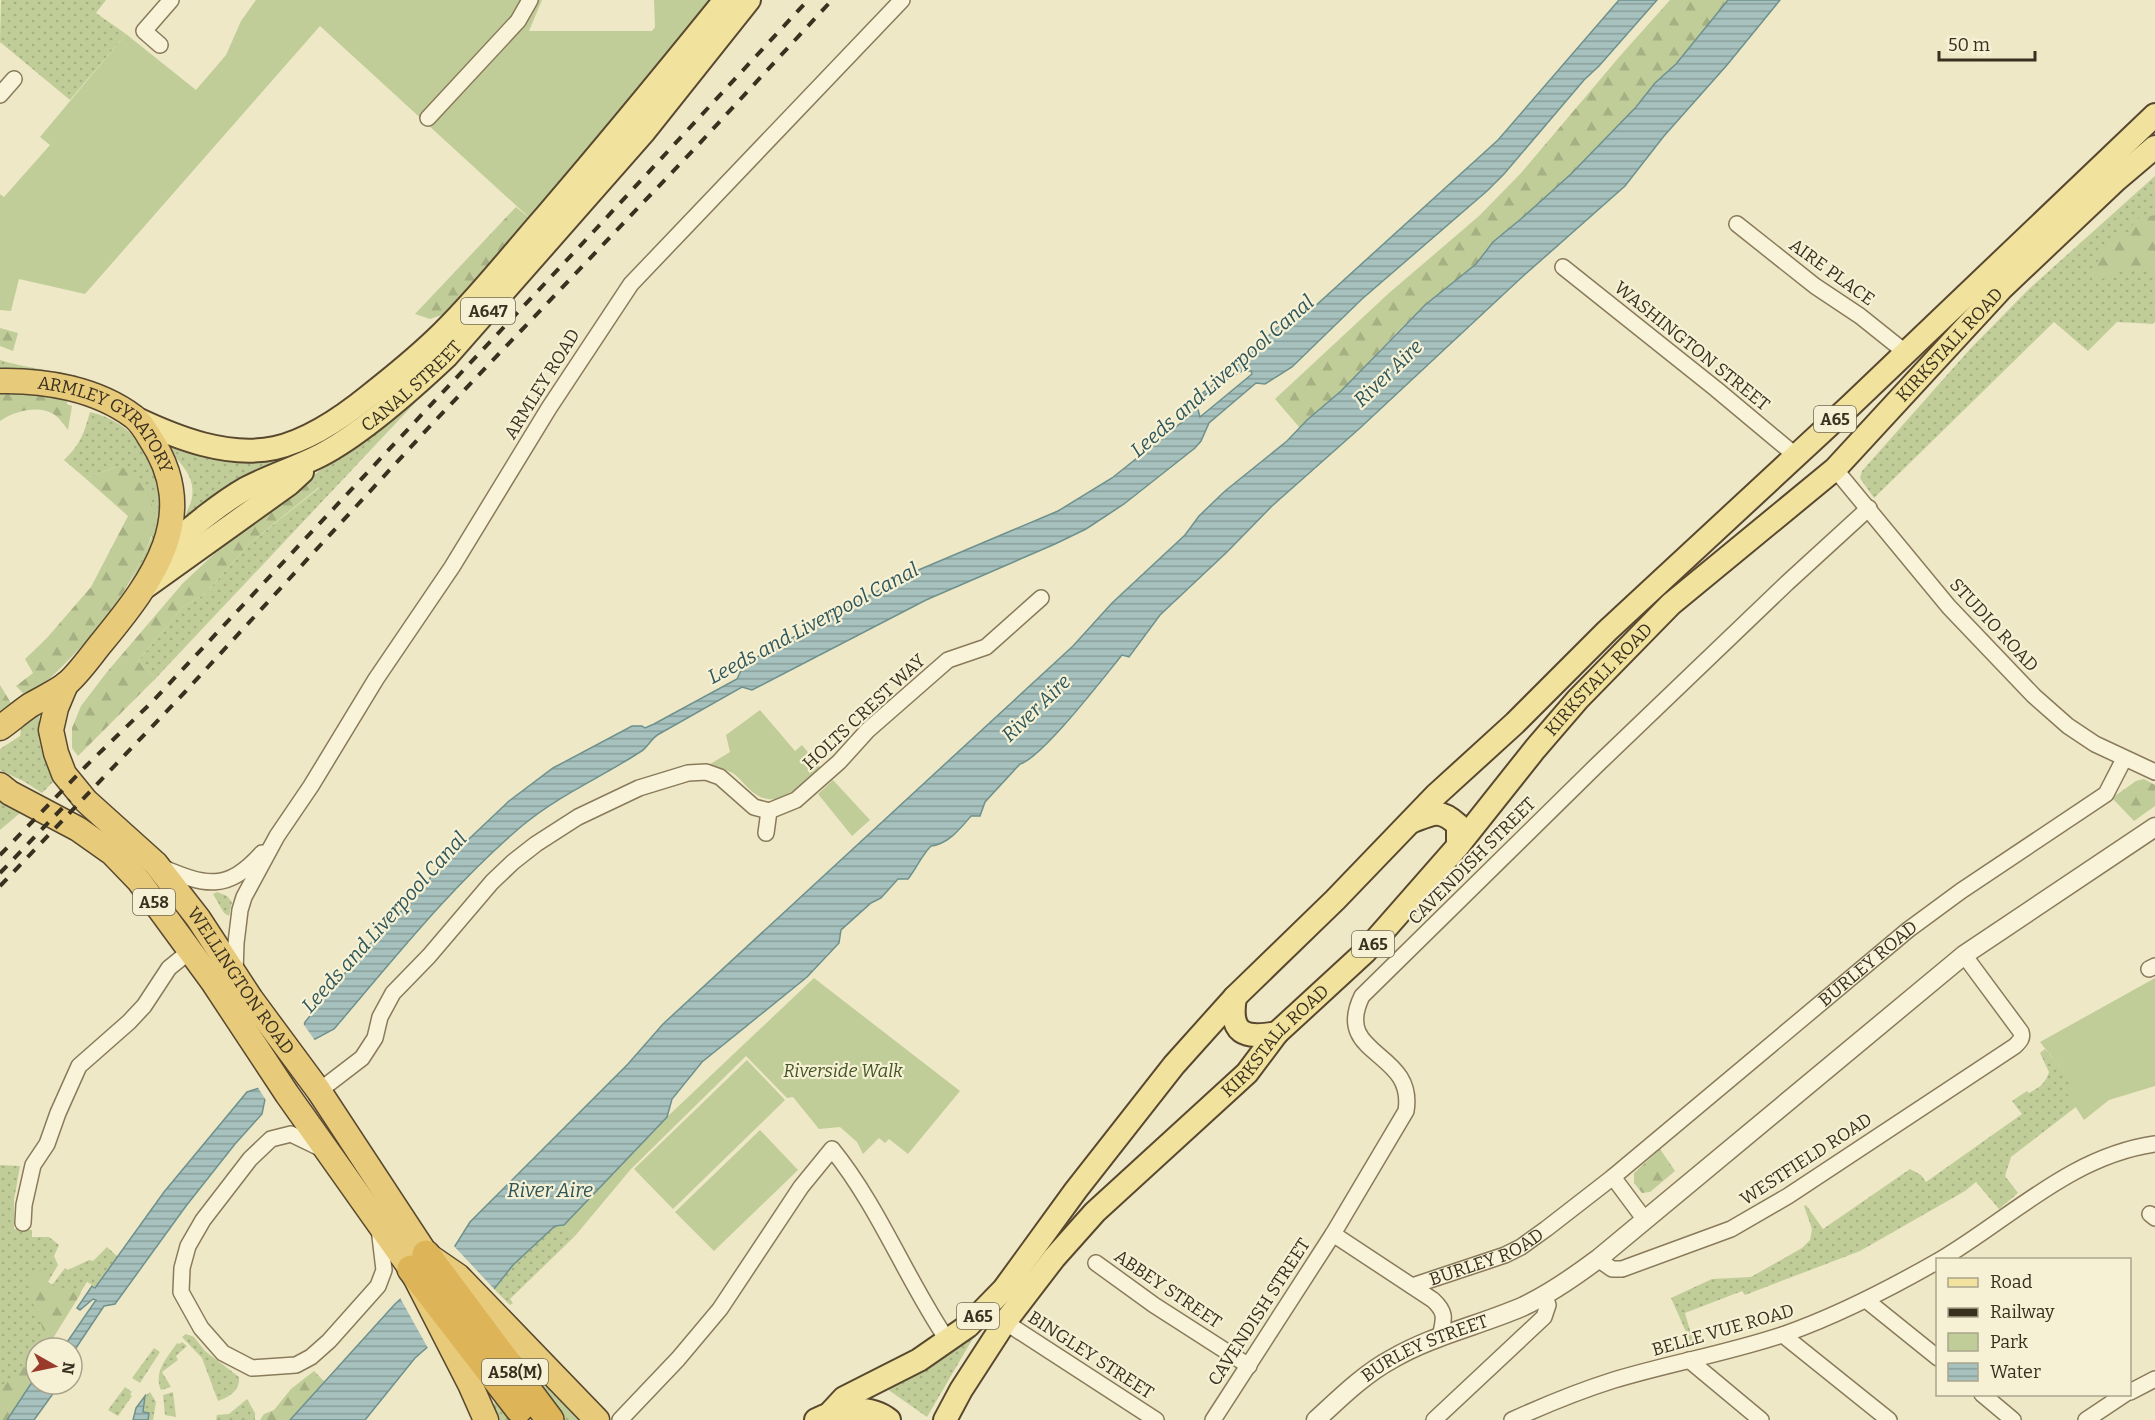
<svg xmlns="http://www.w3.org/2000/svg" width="2155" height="1420" viewBox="0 0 2155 1420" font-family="Bitter,serif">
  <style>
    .grass { fill: url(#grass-dots) }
    .forest { fill: url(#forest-firs) }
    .park { fill: #c0cd99 }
    .water { fill: url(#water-rules); stroke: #6e918d; stroke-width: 1.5; fill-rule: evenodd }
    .pier { fill: #eee8c6 }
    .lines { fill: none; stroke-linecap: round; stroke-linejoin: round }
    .minor-casing { stroke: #8a7a5b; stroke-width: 18 }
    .tertiary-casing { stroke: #8a7a5b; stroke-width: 21 }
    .primary-casing { stroke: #58482f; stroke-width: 26 }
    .trunk-casing { stroke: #58482f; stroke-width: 27 }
    .motorway-casing { stroke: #58482f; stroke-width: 30 }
    .minor { stroke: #f9f4d9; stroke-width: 15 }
    .tertiary { stroke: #f9f4d9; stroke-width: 18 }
    .primary { stroke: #f1e29e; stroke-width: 22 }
    .trunk { stroke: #e7cb7a; stroke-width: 24 }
    .motorway { stroke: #ddb457; stroke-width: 27 }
    .rail { stroke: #3a301f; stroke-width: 4; stroke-dasharray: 10 10; stroke-linecap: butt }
    .labels { text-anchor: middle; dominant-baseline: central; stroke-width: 4.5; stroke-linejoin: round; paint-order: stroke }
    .shield { fill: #f6f1d5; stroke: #726a56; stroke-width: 1.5 }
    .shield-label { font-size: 16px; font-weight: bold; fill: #3a301f }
    .street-label { font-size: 18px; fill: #3a301f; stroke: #f6f1d5 }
    .park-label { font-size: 18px; font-style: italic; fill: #435626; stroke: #f6f1d5 }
    .water-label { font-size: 20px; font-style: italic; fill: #2f565a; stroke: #f6f1d5 }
  </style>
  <defs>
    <pattern id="grass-dots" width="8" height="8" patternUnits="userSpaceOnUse" patternTransform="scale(1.5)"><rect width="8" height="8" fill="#c0cd99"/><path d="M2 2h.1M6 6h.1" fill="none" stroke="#a6b083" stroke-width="1.8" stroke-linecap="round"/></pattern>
    <pattern id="forest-firs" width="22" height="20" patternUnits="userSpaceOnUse" patternTransform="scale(1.5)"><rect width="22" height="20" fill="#c0cd99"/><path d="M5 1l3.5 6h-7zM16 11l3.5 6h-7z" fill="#a6b083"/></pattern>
    <pattern id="water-rules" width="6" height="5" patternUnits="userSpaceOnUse" patternTransform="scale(1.5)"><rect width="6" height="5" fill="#a7c2be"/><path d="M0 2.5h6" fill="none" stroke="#899e9a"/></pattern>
  </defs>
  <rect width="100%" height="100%" fill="#eee8c6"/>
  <path class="grass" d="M1 0H106L96 13 126 34 70 100 0 42Z
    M2155 176V322L2153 324 2117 322 2088 351 2054 322 1874 498 1860 478 1862 471 1971 348 2029 289Z
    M0 360C25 368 52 370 78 376L77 380 0 373Z
    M429 388 156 678 138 661 183 607 205 594 248 545 319 488 310 478Z
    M90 412C151 426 176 494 152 550 147 563 138 574 129 585L152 537 120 466 85 478 64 460C81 444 84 433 90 412Z
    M166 441 295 450 297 454 219 490 184 524C185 511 191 506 192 497 196 473 176 461 165 444Z
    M40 712C36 738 42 759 54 781L42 793 25 782 0 770V749L20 736 22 723Z
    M0 796 26 808 0 830Z
    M217 892 227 896 232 902 229 916 224 913 213 894Z
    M2045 1049 2064 1072 2093 1075 2067 1091 2076 1107 2011 1157 2005 1176 2018 1193 1999 1209 1976 1182 1965 1191 1860 1251 1745 1295 1742 1291 1685 1313 1693 1341H1690L1671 1298 1712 1279 1751 1277 1802 1248 1810 1240 1812 1229 1804 1206 1806 1205 1823 1229 1910 1169 1921 1175 1926 1182 2022 1114 2012 1101 2027 1091 2029 1093C2040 1087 2045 1084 2049 1072L2040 1053Z
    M0 1165 20 1166 14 1200V1229L32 1230V1237H49L59 1245 54 1256 58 1265 48 1282 52 1285 65 1268 68 1270 89 1260 93 1261 107 1247 118 1257 96 1287 87 1282 51 1339 52 1348H36V1376L0 1420Z
    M555 1225H564L575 1236 510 1299 513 1303 510 1305 494 1289 513 1265Z
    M993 1309 969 1345 927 1417 880 1384Z
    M494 1325 584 1420H561Z
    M186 1334 194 1337 205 1351 239 1377C240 1391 230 1396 218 1401L202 1358 182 1337Z
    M182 1342 187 1346 176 1356 178 1360 162 1372 171 1387 161 1390C153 1372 167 1358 177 1343L179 1344Z
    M154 1348 160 1352 140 1383 132 1378Z
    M125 1387 132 1392 130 1394 132 1396 118 1416 108 1410Z
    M150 1392 156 1402 153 1420H148L149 1413 143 1412 145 1396Z
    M173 1392 176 1417 165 1415 163 1395Z
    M498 1398 515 1420H496L491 1409Z
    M247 1399 255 1413V1420H216L217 1415 229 1414Z"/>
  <path class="forest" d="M1670 0H1728L1676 64 1655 83 1620 125 1571 174 1522 218 1493 242 1476 264 1425 305 1399 330 1341 391 1300 428 1275 399 1389 293 1479 216 1521 173 1620 56Z
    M516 207 533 221 448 313 430 319 415 314Z
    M2155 215V268L2126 270 2091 283C2097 262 2103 236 2129 233 2136 215 2138 219 2155 215Z
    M0 328 18 333 13 351 0 346Z
    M0 393 31 394 67 401V404L72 406 68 430C64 425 60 419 55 415 39 404 14 411 0 421Z
    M120 466C137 476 151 492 154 513 156 528 149 543 143 556 116 614 75 657 28 698L16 686 33 673 25 659 46 639 91 587 128 516 85 478Z
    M310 478 319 487 248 545 205 594 183 607 138 661 156 678 78 756 72 748V728L81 706 107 672 183 583 228 541Z
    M0 685 14 708 0 716Z
    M2144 779 2155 785V806L2134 821 2112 798 2136 781Z
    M1660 1149 1675 1171 1650 1192 1642 1193 1634 1183V1173Z
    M41 1270 47 1276 48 1282 64 1291 81 1293 47 1348H36L34 1377 10 1420H0V1390L30 1358 43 1331 37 1309 30 1300V1273Z
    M314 1371 325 1382 290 1420H260L264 1414 274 1410 291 1389Z"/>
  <path class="park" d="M256 0H542L529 31H652L655 27 654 0H711L533 221 320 26 85 294 19 279 11 311 0 310V194L4 197 50 145 40 137 126 34 196 90 226 55 241 21Z
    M760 710 795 751 802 745 820 767C801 784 779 812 754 793 746 787 741 779 734 774 727 769 715 768 707 766L730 752 726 735Z
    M833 780 870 820 852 836 818 794Z
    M814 978 960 1091 908 1154 889 1139 885 1143 879 1138 863 1154 857 1142 840 1127 819 1129 793 1097 787 1098 746 1056 631 1169 575 1236 564 1225 667 1117Z
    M2155 978V1086L2109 1100 2084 1120 2066 1092 2073 1084 2040 1042Z
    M747 1060 785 1100 673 1209 634 1169Z
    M760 1130 798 1170 714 1251 675 1212Z"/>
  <path class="water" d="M1619 0H1657L1599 66 1584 80 1504 174 1487 191 1362 299 1292 367 1265 384 1256 383 1209 423 1201 441 1195 448 1124 504 1086 529 1055 544 926 600 752 690 742 687 659 734C650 739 648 748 640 752 602 777 559 795 523 825 452 885 394 959 334 1029L315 1039 265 1099 262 1114 235 1144 186 1206 115 1304 104 1306 72 1354V1348H63L96 1300 93 1299 80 1310 77 1308 92 1286 95 1288 164 1192 247 1092 259 1088 302 1031 305 1022 359 956 429 881 431 875 509 801 553 768 632 726H642L645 728 654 724 737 679 744 664 909 574 1058 511 1112 478 1187 418 1190 405 1195 399 1245 359 1292 313 1313 308 1498 140ZM1242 371H1251L1252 374 1200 417 1197 406C1206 390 1226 379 1242 371Z
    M1728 0H1780L1727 65 1664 136 1625 186 1521 278 1360 428 1272 506 1227 552 1160 615 1129 657 1122 655C1104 677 1042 758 1020 764L985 802 980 816H971C960 829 948 844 931 846 921 856 917 868 908 879H898L881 898 871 903 841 930 839 943 807 977 702 1062 672 1099 667 1117 564 1225 555 1226 513 1265 494 1289 415 1358 365 1420H290L395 1304 450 1254 470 1222 628 1064 663 1024 1073 646 1112 603 1185 535 1199 516 1225 491 1287 441 1307 420 1341 391 1425 305 1476 264 1493 242 1522 218 1571 174 1636 107 1655 83 1676 64Z
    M36 1376V1384H60L34 1420H7Z
    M145 1396 143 1412 149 1413 148 1420H133L136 1408Z"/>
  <path class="pier" d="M302 1022 316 1042 267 1102 257 1086 299 1030Z
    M453 1245 496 1291 429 1350 399 1296 448 1252Z"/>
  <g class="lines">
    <defs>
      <g id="minor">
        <path d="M160 45 144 31 171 0"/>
        <path d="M0 95 14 79"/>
        <path d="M428 118 518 21 530 0"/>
        <path d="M1737 224 1815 286 1860 316 1905 352"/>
        <path d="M1563 267 1716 389 1795 455"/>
        <path d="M1835 469 1949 607 2034 696 2068 726 2095 744 2155 772"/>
        <path d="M766 833 769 811"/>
        <path d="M161 867C206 886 227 892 262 853"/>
        <path d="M2149 969 2155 966"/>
        <path d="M235 972 236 943 240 910 244 897 277 836 311 786 376 679 452 567 549 408 631 284 902 0"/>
        <path d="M319 1091 362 1058 375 1038 380 1017 393 993 429 956 492 882 513 862 536 844 578 817 639 788 688 773 706 772 720 777 754 807 769 811 796 800 839 762 868 730 948 660 986 647 1041 598"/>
        <path d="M322 1149 291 1134 271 1139 250 1159 203 1220 188 1246 182 1268 181 1292 201 1328 223 1353 252 1368 296 1365 311 1357 329 1341 378 1286 384 1270 379 1228"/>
        <path d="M1613 1177 1645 1220"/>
        <path d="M2150 1214 2155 1218"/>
        <path d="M23 1223 24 1205 33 1165 47 1144 58 1113 79 1066 129 1022 144 1006 169 968 190 951"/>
        <path d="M1333 1234 1433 1300C1447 1313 1444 1319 1440 1337"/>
        <path d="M1598 1259 1612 1269H1622L1731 1229 1788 1196 2015 1046C2020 1041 2023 1038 2021 1032L1964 955"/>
        <path d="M1940 1260C2011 1218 2071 1156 2155 1144"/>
        <path d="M1096 1263 1154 1305 1249 1366"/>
        <path id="s1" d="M1412 1286 1505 1255 1521 1247 1546 1229 1613 1177 1908 930 1961 891 2106 794 2124 759"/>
        <path d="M1866 1300 1938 1358"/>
        <path d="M1005 1322 1156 1420"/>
        <path d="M1783 1335 1889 1420"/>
        <path d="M1689 1360 1761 1420"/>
        <path d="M2130 1392 2155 1379"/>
        <path d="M1982 1394 2013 1420"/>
        <path d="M620 1420 678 1359 720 1309 801 1187 832 1149C879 1207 906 1279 948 1341"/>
        <path d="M1213 1420 1333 1234 1406 1111C1416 1050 1332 1057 1362 996L1597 765 1787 583 1869 508"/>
        <path d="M1434 1420 1544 1317 1548 1305 1545 1296"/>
        <path d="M1512 1420C1545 1405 1579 1391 1614 1380 1670 1363 1729 1353 1785 1334 1839 1315 1889 1289 1938 1261"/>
        <path d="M2086 1420 2125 1394"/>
      </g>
      <g id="tertiary">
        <path id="s2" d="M1316 1420C1339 1399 1364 1374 1392 1359 1433 1335 1481 1325 1524 1306 1551 1293 1574 1277 1598 1259L1964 955 2155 827"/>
      </g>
      <g id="primary">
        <path d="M135 418C177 438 228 458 275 448 310 440 343 417 370 395 393 377 415 359 436 339 475 302 509 258 545 217 606 146 666 73 725 0"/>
        <path id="s3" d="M165 550C191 528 216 506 245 489 269 476 296 468 321 455 363 433 412 389 447 356L644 132 749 0"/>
        <path d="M144 588 289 484 302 472"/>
        <path d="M1413 821C1433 813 1440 808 1458 825V846"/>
        <path d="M1235 997C1229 1034 1244 1039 1277 1033"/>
        <path d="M831 1412 844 1398 919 1360 968 1326 1004 1289 1076 1190 1174 1065 1235 997 1335 900 1436 795 1515 723 1607 631 1851 405 2155 115"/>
        <path d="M816 1420C837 1409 869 1404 889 1420"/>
        <path id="s4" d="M945 1420 961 1390 1005 1322 1054 1258 1095 1212 1247 1073 1277 1033 1365 952 1458 846 1535 749 1578 699 1671 604 1835 469 2002 288 2116 180 2155 147"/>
      </g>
      <g id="trunk">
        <path id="s5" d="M0 381C45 380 97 389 134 417 140 422 146 431 150 438 202 515 153 580 103 641 92 654 78 675 65 685 54 693 41 699 29 706 19 713 10 721 0 728"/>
        <path id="s6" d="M66 684 56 708 51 730 56 753 64 774 86 801 156 864 198 918 251 999 319 1091 426 1254 458 1276 597 1420"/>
        <path d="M0 785 10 793 78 829 112 853 139 881 213 982 287 1094 411 1269 470 1384 486 1420"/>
      </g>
      <path id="motorway" d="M426 1254 550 1420
        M411 1269 519 1409"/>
    </defs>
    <use href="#minor" class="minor-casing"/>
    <use href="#tertiary" class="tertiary-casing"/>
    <use href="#primary" class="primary-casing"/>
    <use href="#trunk" class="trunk-casing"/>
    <use href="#motorway" class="motorway-casing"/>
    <use href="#minor" class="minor"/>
    <use href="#tertiary" class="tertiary"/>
    <use href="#primary" class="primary"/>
    <use href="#trunk" class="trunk"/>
    <use href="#motorway" class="motorway"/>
    <path class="rail" d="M0 855 87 765 152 702 595 230 808 0
      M0 873 70 800
      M0 886 184 693 432 424 699 144 832 0"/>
  </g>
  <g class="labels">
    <g class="shield">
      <rect x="461" y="298" width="54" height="26" rx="4.5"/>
      <rect x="1814" y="406" width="42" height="26" rx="4.5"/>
      <rect x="133" y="889" width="42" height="26" rx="4.5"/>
      <rect x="1352" y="931" width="42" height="26" rx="4.5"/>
      <rect x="957" y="1303" width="42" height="26" rx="4.5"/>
      <rect x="482" y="1359" width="66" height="26" rx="4.5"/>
    </g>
    <g class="shield-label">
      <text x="488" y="311">A647</text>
      <text x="1835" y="419">A65</text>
      <text x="154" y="902">A58</text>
      <text x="1373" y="944">A65</text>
      <text x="978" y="1316">A65</text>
      <text x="515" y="1372">A58(M)</text>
    </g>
    <g class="street-label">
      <text transform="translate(1832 272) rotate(36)">AIRE PLACE</text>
      <text transform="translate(1692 346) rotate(39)">WASHINGTON STREET</text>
      <text stroke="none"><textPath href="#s4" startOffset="1478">KIRKSTALL ROAD</textPath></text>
      <text transform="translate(542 384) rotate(-58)">ARMLEY ROAD</text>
      <text stroke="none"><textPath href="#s3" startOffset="298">CANAL STREET</textPath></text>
      <text stroke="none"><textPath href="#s5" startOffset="122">ARMLEY GYRATORY</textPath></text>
      <text transform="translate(1994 625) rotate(47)">STUDIO ROAD</text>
      <text stroke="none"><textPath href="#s4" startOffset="992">KIRKSTALL ROAD</textPath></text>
      <text transform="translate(864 712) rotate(-43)">HOLTS CREST WAY</text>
      <text transform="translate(1472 861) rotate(-45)">CAVENDISH STREET</text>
      <text stroke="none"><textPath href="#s1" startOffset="564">BURLEY ROAD</textPath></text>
      <text stroke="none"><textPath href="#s6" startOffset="368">WELLINGTON ROAD</textPath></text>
      <text stroke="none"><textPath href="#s4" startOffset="506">KIRKSTALL ROAD</textPath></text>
      <text transform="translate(1806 1159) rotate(-33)">WESTFIELD ROAD</text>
      <text stroke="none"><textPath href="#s1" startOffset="80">BURLEY ROAD</textPath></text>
      <text transform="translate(1168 1289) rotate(34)">ABBEY STREET</text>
      <text transform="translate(1259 1312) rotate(-57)">CAVENDISH STREET</text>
      <text transform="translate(1723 1330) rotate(-16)">BELLE VUE ROAD</text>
      <text stroke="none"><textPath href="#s2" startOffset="132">BURLEY STREET</textPath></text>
      <text transform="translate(1091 1355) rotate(33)">BINGLEY STREET</text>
    </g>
    <g class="park-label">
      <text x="843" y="1071">Riverside Walk</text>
    </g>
    <g class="water-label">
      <text transform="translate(1388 373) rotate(-44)">River Aire</text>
      <text transform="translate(1222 376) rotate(-41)">Leeds and Liverpool Canal</text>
      <text transform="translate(813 623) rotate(-28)">Leeds and Liverpool Canal</text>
      <text transform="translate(1036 708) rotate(-44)">River Aire</text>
      <text transform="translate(384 922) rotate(-48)">Leeds and Liverpool Canal</text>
      <text x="550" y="1190">River Aire</text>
    </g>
  </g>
  <rect x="1936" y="1258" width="195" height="138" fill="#f6f1d5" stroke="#aba48c" stroke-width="1.5"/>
  <rect x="1948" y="1278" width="30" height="9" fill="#f1e29e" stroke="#aba48c" stroke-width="1.5"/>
  <text x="1990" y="1288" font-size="18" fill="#3a301f">Road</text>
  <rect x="1948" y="1308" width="30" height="9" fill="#3a301f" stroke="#aba48c" stroke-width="1.5"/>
  <text x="1990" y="1318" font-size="18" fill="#3a301f">Railway</text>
  <rect x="1948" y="1333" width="30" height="18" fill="#c0cd99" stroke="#aba48c" stroke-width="1.5"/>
  <text x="1990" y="1348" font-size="18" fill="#3a301f">Park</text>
  <rect x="1948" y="1363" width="30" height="18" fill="url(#water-rules)" stroke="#aba48c" stroke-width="1.5"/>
  <text x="1990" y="1378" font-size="18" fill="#3a301f">Water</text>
  <g transform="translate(54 1366) rotate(99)"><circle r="28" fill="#f6f1d5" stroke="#aba48c" stroke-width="1.5"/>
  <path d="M0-4.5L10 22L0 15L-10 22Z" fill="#993a2b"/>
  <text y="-9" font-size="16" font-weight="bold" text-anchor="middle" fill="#3a301f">N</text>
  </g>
  <path d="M1939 51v9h96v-9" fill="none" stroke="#3a301f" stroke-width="3"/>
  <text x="1948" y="51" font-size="18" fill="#3a301f" stroke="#f6f1d5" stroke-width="4.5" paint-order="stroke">50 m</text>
</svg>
